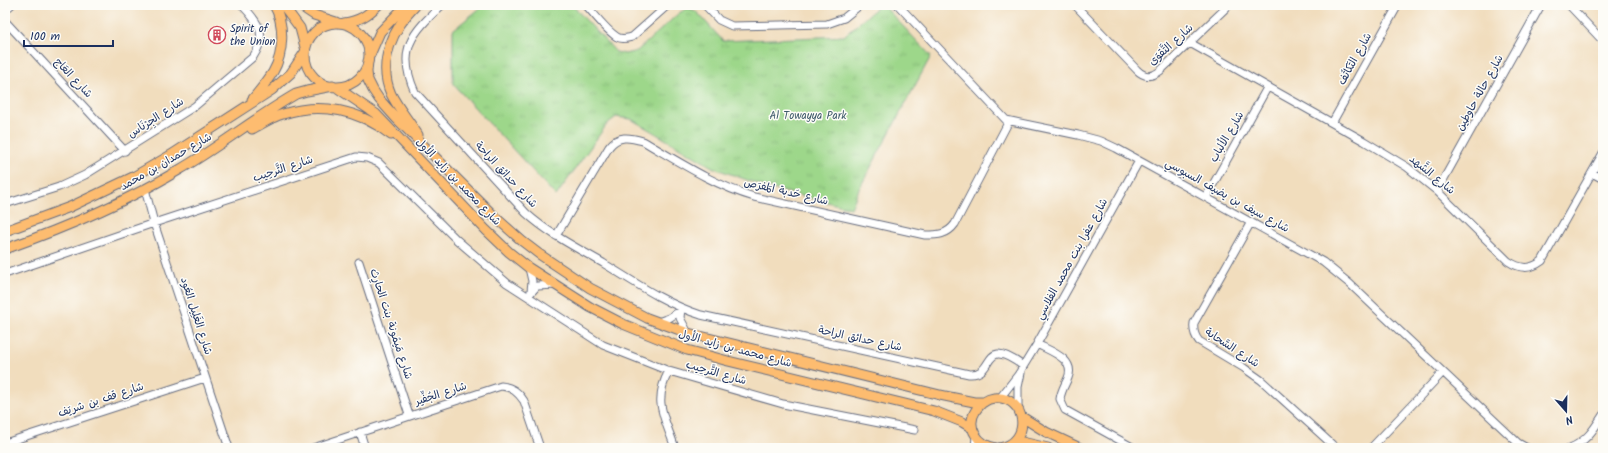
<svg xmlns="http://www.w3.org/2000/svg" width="1608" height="453" viewBox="0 0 1608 453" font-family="Kalam,'Playpen Sans Arabic',sans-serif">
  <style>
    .park { fill: url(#park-tufts); stroke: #5c8374 }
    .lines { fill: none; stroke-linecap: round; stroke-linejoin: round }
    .minor-casing { stroke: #666c7f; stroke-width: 9 }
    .major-casing { stroke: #666c7f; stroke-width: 11 }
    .minor { stroke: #fff; stroke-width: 7 }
    .major { stroke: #fdbc70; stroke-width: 9 }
    .labels { text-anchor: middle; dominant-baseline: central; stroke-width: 3; stroke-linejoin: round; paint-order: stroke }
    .poi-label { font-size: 11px; fill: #1b2f5e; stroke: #fdfcf7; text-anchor: start }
    .street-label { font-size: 11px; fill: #1b2f5e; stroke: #fdfcf7 }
    .park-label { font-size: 11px; fill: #3c5969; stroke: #fdfcf7 }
  </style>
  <defs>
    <pattern id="park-tufts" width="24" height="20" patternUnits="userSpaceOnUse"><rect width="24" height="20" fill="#9dd78a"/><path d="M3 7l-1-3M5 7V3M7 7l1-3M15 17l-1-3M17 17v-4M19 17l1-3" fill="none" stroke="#87b97a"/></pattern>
  </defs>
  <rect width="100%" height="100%" fill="#fdfcf7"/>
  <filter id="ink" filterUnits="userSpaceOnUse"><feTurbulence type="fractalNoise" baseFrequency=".025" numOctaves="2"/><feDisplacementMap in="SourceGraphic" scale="8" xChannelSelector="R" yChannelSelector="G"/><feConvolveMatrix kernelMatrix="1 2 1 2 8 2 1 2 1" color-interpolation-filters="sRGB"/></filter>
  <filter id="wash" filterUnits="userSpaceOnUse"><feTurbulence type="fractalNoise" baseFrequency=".012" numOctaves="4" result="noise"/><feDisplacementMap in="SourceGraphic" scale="16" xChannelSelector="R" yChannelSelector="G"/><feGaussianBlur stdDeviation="0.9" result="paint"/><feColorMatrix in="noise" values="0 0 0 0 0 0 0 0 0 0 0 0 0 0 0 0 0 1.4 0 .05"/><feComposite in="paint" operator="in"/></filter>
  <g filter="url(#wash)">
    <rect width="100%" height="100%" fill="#f1ddbd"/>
    <path class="park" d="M484 5H572L616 52 625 54 637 51 679 13 688 8 696 11 723 41 844 36 880 5H883L931 56 859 189 851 208 769 188 714 168 631 119 616 117 607 124 556 196 453 84V30Z"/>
  </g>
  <g filter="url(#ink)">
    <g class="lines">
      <defs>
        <path id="minor" d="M442 5C412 33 396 50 415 92L526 213C549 234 577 248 603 263 634 282 666 304 701 315L969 374C997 376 980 334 1023 366
          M586 5C594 14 607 31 617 37 622 40 627 38 632 37L668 5
          M705 5 719 20 732 26 827 24 844 18 860 5
          M898 5 1006 120 1078 135 1101 141 1116 148 1323 262 1350 284 1518 443 1527 448
          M1075 5 1137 70C1145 78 1152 77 1160 71L1229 5
          M1569 5 1603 41
          M5 10 11 5
          M5 21 125 151
          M1190 43 1364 141 1407 167 1437 191 1508 261C1520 269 1530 270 1542 261L1603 153
          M1332 123 1398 5
          M1592 173 1603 179
          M145 189 154 223 229 448
          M1437 191 1541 5
          M1206 197 1267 88
          M5 204 59 187 85 175 195 106 253 57C268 34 259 23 242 5
          M1251 222 1194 323C1193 330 1194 335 1199 341L1244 368 1261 380 1336 448
          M556 236 609 147C618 135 629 137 643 141 679 162 714 185 754 197L925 235C938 235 947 235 955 224L1009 121
          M359 262 409 415
          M529 268 532 281 531 291
          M5 274 154 223 356 157 367 158 379 163 457 240 507 283 603 345 669 371 783 404 915 430
          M528 296 537 286 556 285
          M681 308 680 318 688 333
          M658 322 669 318 680 311
          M1037 344C1050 351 1076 359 1068 378 1065 385 1061 391 1060 399L1065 410 1134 448
          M669 371C652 402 665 418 675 448
          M1000 398 1018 375 1037 344 1139 161
          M1018 409V387L1021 373
          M360 432 365 448
          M5 443 205 378
          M313 448 501 386C512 387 518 392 524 401L540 448
          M975 448 976 436
          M1371 448 1443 372
          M1570 448C1587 441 1594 429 1603 415"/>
        <path id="major" d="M283 5 300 28 305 47
          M299 5 314 15 336 22
          M416 5C393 28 377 62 391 94 398 108 409 121 418 135
          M344 23C359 21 368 15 378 5
          M305 55a32 32 0 1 1 64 0a32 32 0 1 1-64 0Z
          M370 55 380 32 406 5
          M368 61 367 72 368 80 373 90 379 99 396 118 494 216 522 241 539 254 590 288 647 318 688 333 940 395 974 402H984
          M336 87 376 114 486 230 509 252 529 268 590 307 623 324 687 350 728 361 934 411 962 422 972 428
          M252 100C259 91 267 82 273 72 284 53 285 24 274 5
          M252 129C262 124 272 117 283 114 321 102 360 110 391 135
          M5 231 70 207 135 176 171 155 272 90 291 73 305 52
          M5 249C65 228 124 203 179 170 219 147 256 117 296 94L307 91 333 86
          M1022 417 1046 432 1080 448
          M1011 444 1022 442 1048 448
          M996 448C978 445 965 427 976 410 980 404 987 399 994 398 1027 395 1033 443 999 448"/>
      </defs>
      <use href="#minor" class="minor-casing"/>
      <use href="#major" class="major-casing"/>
      <use href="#minor" class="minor"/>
      <use href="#major" class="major"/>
    </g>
  </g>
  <defs>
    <symbol id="building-ring" viewBox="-11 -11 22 22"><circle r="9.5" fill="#fdfcf7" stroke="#d1495b" stroke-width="1.5"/><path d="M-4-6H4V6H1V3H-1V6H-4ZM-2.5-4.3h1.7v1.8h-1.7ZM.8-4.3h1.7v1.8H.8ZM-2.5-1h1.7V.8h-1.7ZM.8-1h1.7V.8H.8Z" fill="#d1495b"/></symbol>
  </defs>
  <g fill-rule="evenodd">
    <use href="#building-ring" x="207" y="25" width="20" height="20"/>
  </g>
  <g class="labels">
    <g class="poi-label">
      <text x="230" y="29">Spirit of<tspan x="230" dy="13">the Union</tspan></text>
    </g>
    <g class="street-label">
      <text transform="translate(1171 45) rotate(-42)">شارع التَّقوَى</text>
      <text transform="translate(1355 59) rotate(-61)">شارع التَكاتُف</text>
      <text transform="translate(73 78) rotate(47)">شارع العَاج</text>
      <text transform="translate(1480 93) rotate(-61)">شارع حالة حاوطين</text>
      <text transform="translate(156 118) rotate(-33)">شارع الجِرْنَاس</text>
      <text transform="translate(1227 137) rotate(-60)">شارع الألباب</text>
      <text transform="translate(166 162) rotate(-30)">شارع حمدان بن محمد</text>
      <text transform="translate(283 169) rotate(-18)">شارع التَّرحِيب</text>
      <text transform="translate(506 175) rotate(47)">شارع حدائق الراحة</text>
      <text transform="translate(1432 175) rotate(39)">شارع الشَّهد</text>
      <text transform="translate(458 182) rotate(46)">شارع محمد بن زايد الأول</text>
      <text transform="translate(786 192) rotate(13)">شارع حَدبة المَفرَص</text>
      <text transform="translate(1227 196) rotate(29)">شارع سيف بن يضيف السبوسي</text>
      <text transform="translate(1072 259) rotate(-61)">شارع عفرا بنت محمد الفلاسي</text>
      <text transform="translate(196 316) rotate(72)">شارع الغَلِيل العُود</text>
      <text transform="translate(391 324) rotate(72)">شارع مَيمُونة بنت الحارِث</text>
      <text transform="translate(860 339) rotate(12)">شارع حدائق الراحة</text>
      <text transform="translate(1232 348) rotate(33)">شارع السَّحابة</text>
      <text transform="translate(735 349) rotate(15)">شارع محمد بن زايد الأول</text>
      <text transform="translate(716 373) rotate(16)">شارع التَّرحِيب</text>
      <text transform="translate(441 394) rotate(-18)">شارع الجُفِّير</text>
      <text transform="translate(101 400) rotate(-18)">شارع قف بن شريَف</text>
    </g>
    <g class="park-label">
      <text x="808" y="116">Al Towayya Park</text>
    </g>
  </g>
  <rect width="1608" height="453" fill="none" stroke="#fdfcf7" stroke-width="20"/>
  <g transform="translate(1566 411) rotate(160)" stroke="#fdfcf7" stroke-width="3" paint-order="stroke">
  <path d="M0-3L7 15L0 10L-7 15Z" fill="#1b2f5e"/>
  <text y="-6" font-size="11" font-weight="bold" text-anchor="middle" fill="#1b2f5e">N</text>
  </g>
  <path d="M24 40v6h89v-6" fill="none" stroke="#1b2f5e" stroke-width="2"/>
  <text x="30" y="40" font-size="12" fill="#1b2f5e" stroke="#fdfcf7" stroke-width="3" paint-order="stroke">100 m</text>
</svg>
